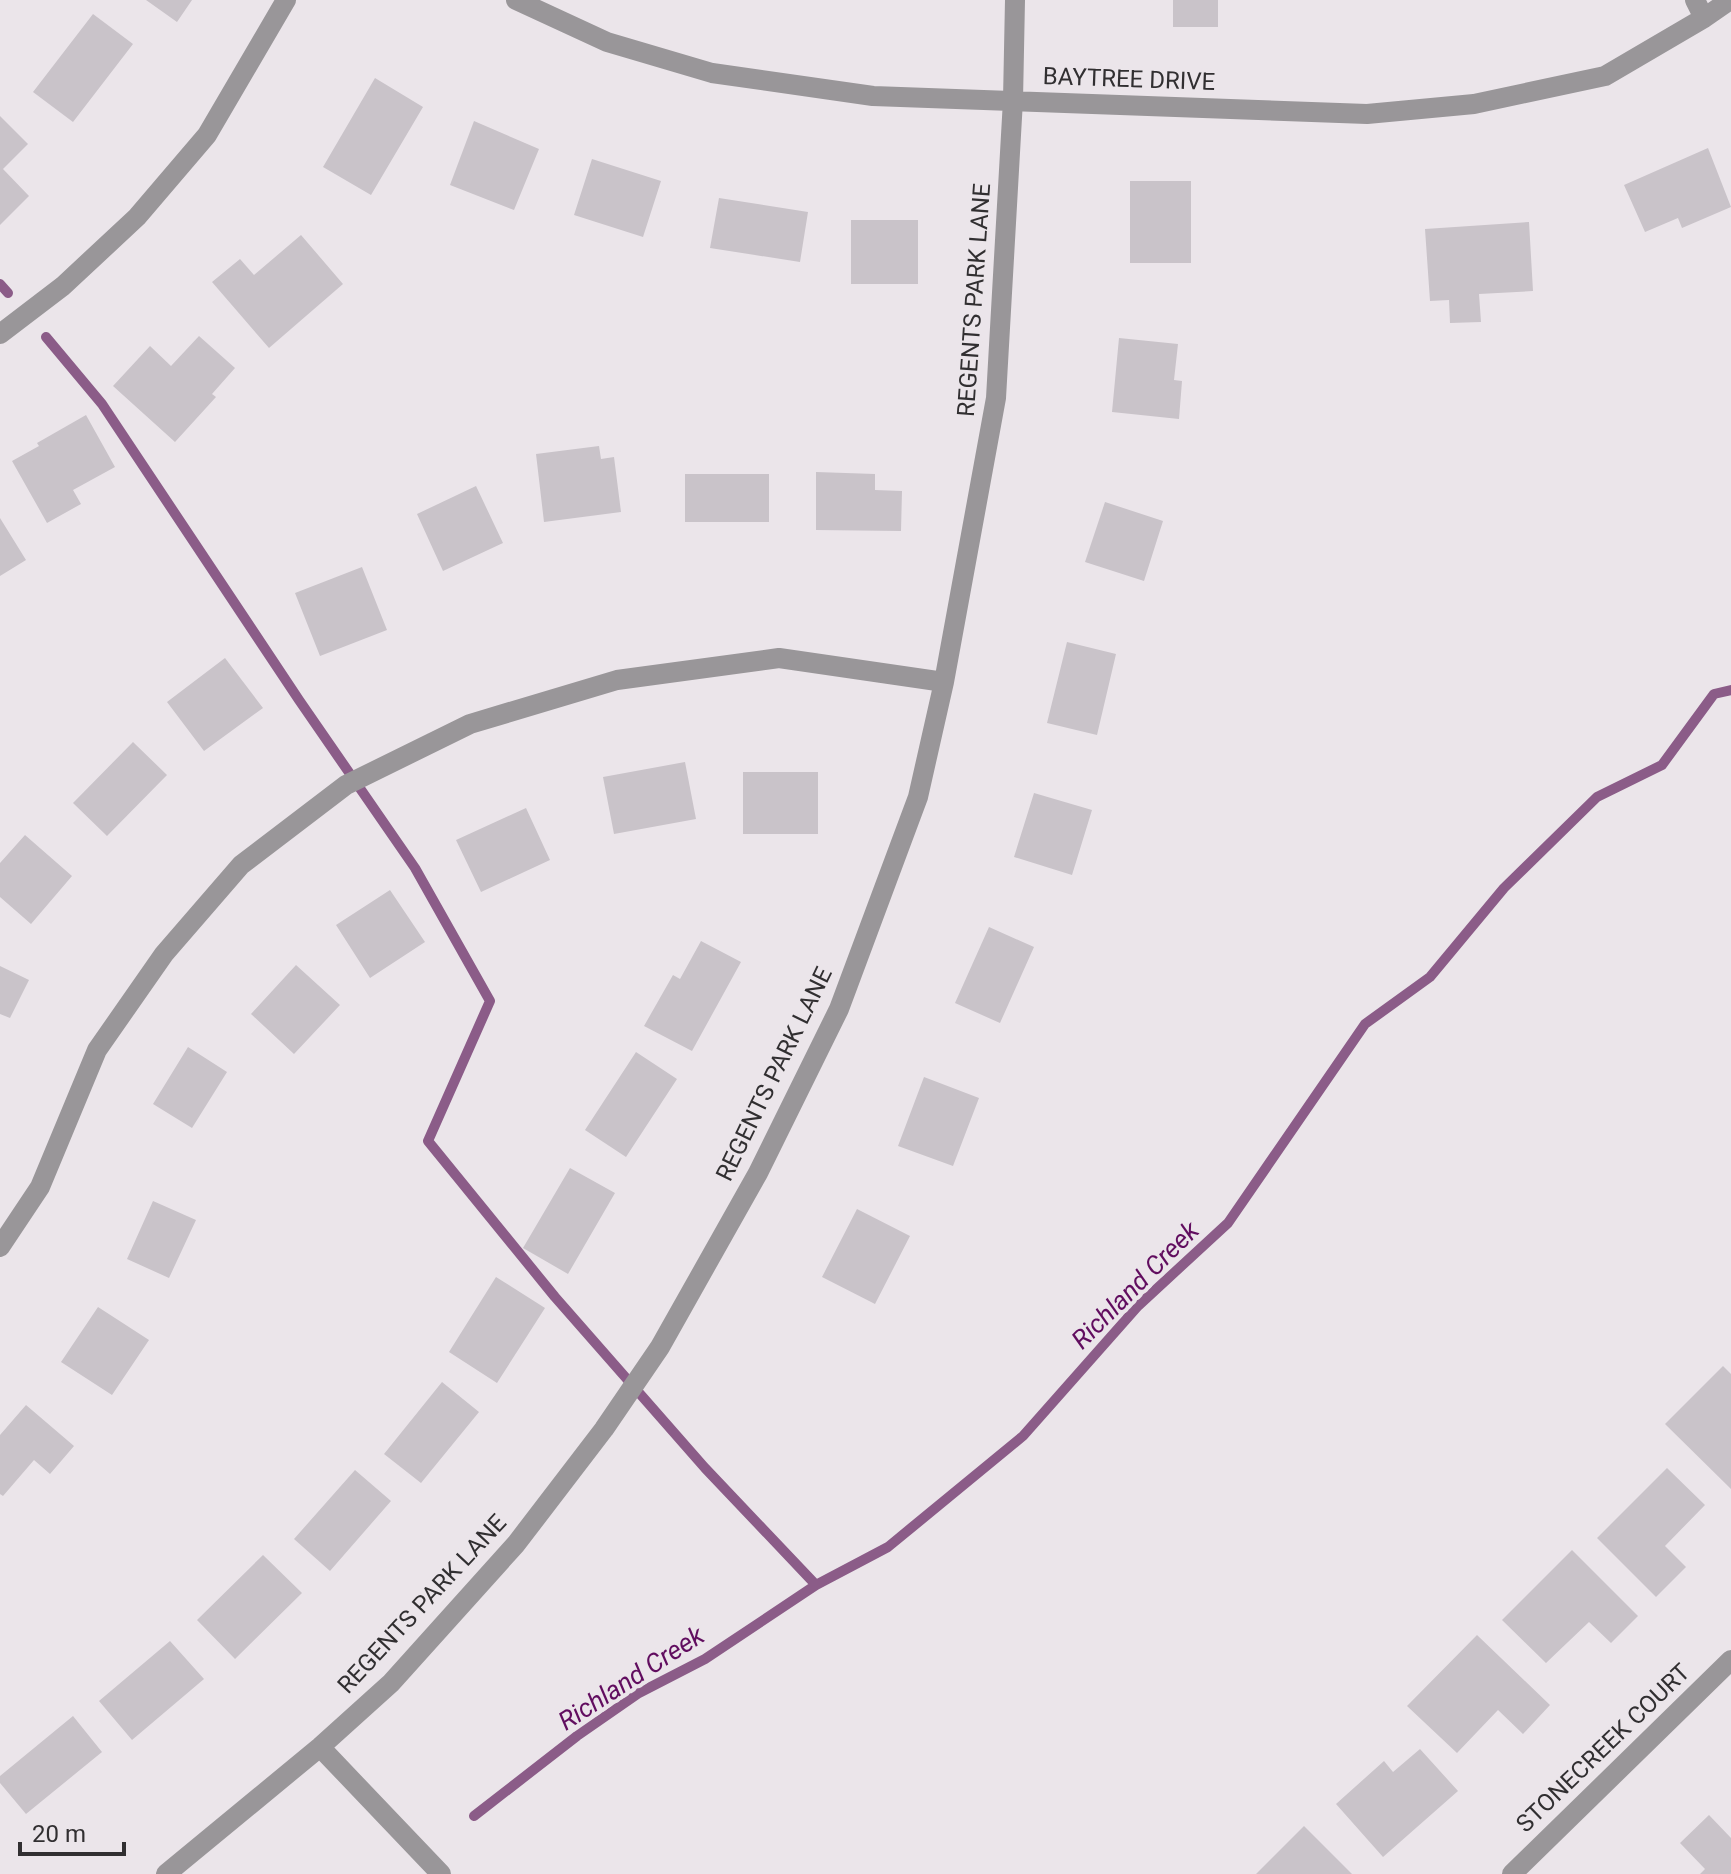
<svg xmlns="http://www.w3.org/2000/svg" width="1731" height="1874" viewBox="0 0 1731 1874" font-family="Roboto,sans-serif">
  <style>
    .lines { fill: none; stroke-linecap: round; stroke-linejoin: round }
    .stream { stroke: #8b5c88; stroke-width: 10 }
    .building { fill: #c9c3c9 }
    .minor { stroke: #999699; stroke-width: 20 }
    .labels { text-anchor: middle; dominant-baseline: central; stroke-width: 8; stroke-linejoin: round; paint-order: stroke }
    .street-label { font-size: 24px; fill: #312f31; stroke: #ebe5ea }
    .water-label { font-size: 26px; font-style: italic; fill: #610d5f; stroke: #ebe5ea }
  </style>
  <rect width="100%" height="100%" fill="#ebe5ea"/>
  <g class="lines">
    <path class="stream" d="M0 284 8 293
      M46 337 102 404 299 700 415 868 490 1001 428 1141 555 1297 705 1468 816 1585
      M474 1816 577 1736 639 1693 705 1659 816 1585 888 1547 1023 1436 1138 1306 1228 1223 1365 1024 1430 977 1504 888 1597 797 1662 765 1714 694 1731 690"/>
  </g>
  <path class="building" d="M146 0H192L177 22Z
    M1173 0H1218V27H1173Z
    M93 14 133 44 73 122 33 92Z
    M375 78 423 107 371 195 323 167Z
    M0 116 28 144 3 169 29 196 0 225Z
    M474 121 539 149 514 210 450 185Z
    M1708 148 1731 207 1682 228 1678 218 1645 232 1624 185Z
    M592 159 661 181 643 237 574 215Z
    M1130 181H1191V263H1130Z
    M719 198 808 212 800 262 710 248Z
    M851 220H918V284H851Z
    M1529 222 1533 291 1479 294 1481 322 1450 323 1449 300 1430 301 1425 229Z
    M301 235 343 284 269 348 212 282 240 259 254 275Z
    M199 336 235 368 212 394 216 397 175 442 113 386 150 346 171 366Z
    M1119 338 1178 344 1174 380 1182 381 1179 419 1112 412Z
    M86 415 115 467 73 490 81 504 47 523 12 461 39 446 37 443Z
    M599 446 601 459 614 457 621 512 544 522 536 454Z
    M816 472 875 474V490L902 491 901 531 816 530Z
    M685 474H769V522H685Z
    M476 486 503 543 443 571 417 514Z
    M1105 502 1163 521 1144 581 1085 562Z
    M0 518 26 560 0 576Z
    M362 567 387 630 320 656 295 593Z
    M1067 642 1116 654 1097 735 1047 723Z
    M225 658 263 708 204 751 167 702Z
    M133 742 167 775 107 836 73 803Z
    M685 762 696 819 614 834 603 777Z
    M743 772H818V834H743Z
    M1034 793 1092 810 1072 875 1014 857Z
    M526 808 550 860 481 892 456 840Z
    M25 835 72 876 31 924 0 897V863Z
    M390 890 425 942 370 978 336 925Z
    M989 927 1034 947 1000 1023 955 1003Z
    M701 941 741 962 692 1051 644 1026 673 975 680 979Z
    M296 965 340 1005 294 1054 251 1014Z
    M0 966 29 980 10 1018 0 1014Z
    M188 1047 227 1072 192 1128 153 1104Z
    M636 1052 677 1079 626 1157 585 1130Z
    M924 1077 979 1098 953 1166 898 1146Z
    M570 1168 615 1193 568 1274 523 1248Z
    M153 1201 196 1220 169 1278 127 1259Z
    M857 1209 910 1236 875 1304 822 1277Z
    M496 1277 545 1308 497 1383 449 1352Z
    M98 1307 149 1340 112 1395 61 1362Z
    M1723 1366 1731 1374V1489L1665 1424Z
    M442 1382 479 1412 421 1483 384 1454Z
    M26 1405 74 1446 50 1474 34 1460 3 1496 0 1494V1435Z
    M1667 1468 1705 1505 1665 1546 1686 1567 1656 1597 1597 1538Z
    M355 1470 391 1501 330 1571 294 1539Z
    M1572 1550 1638 1616 1611 1643 1589 1622 1546 1663 1502 1620Z
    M263 1555 302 1593 235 1659 197 1620Z
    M1477 1635 1550 1705 1523 1734 1498 1710 1457 1753 1407 1706Z
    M170 1641 204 1679 132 1740 99 1701Z
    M73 1716 102 1752 26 1814 0 1783V1776Z
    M1420 1749 1458 1791 1383 1857 1336 1804 1384 1761 1393 1772Z
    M1709 1815 1731 1838V1874H1700L1705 1869 1680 1843Z
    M1304 1826 1352 1874H1256Z"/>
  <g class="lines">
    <path class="minor" d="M516 0 607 42 712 73 873 96 1367 114 1474 104 1605 76 1704 18 1730 0
      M1695 0 1704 18
      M0 334 63 286 137 217 207 135 286 0
      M0 1247 40 1187 97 1050 164 954 241 865 346 785 470 724 617 680 779 658 944 682
      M320 1747 441 1874
      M166 1874 320 1747 391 1683 516 1544 604 1429 660 1347 758 1173 839 1009 918 797 944 682 996 398 1013 100 1015 0
      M1512 1874 1731 1660"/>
  </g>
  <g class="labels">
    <g class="street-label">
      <text transform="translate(1129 79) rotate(2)">BAYTREE DRIVE</text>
      <text transform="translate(974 300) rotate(-86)">REGENTS PARK LANE</text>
      <text transform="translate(774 1074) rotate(-64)">REGENTS PARK LANE</text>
      <text transform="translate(422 1604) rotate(-47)">REGENTS PARK LANE</text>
      <text transform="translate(1603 1748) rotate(-44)">STONECREEK COURT</text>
    </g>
    <g class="water-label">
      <text transform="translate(1135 1285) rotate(-45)">Richland Creek</text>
      <text transform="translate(631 1678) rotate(-33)">Richland Creek</text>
    </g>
  </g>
  <path d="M20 1842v12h104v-12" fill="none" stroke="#312f31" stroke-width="4"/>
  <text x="32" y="1842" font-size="24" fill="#312f31" stroke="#ebe5ea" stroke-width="6" paint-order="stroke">20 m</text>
</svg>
